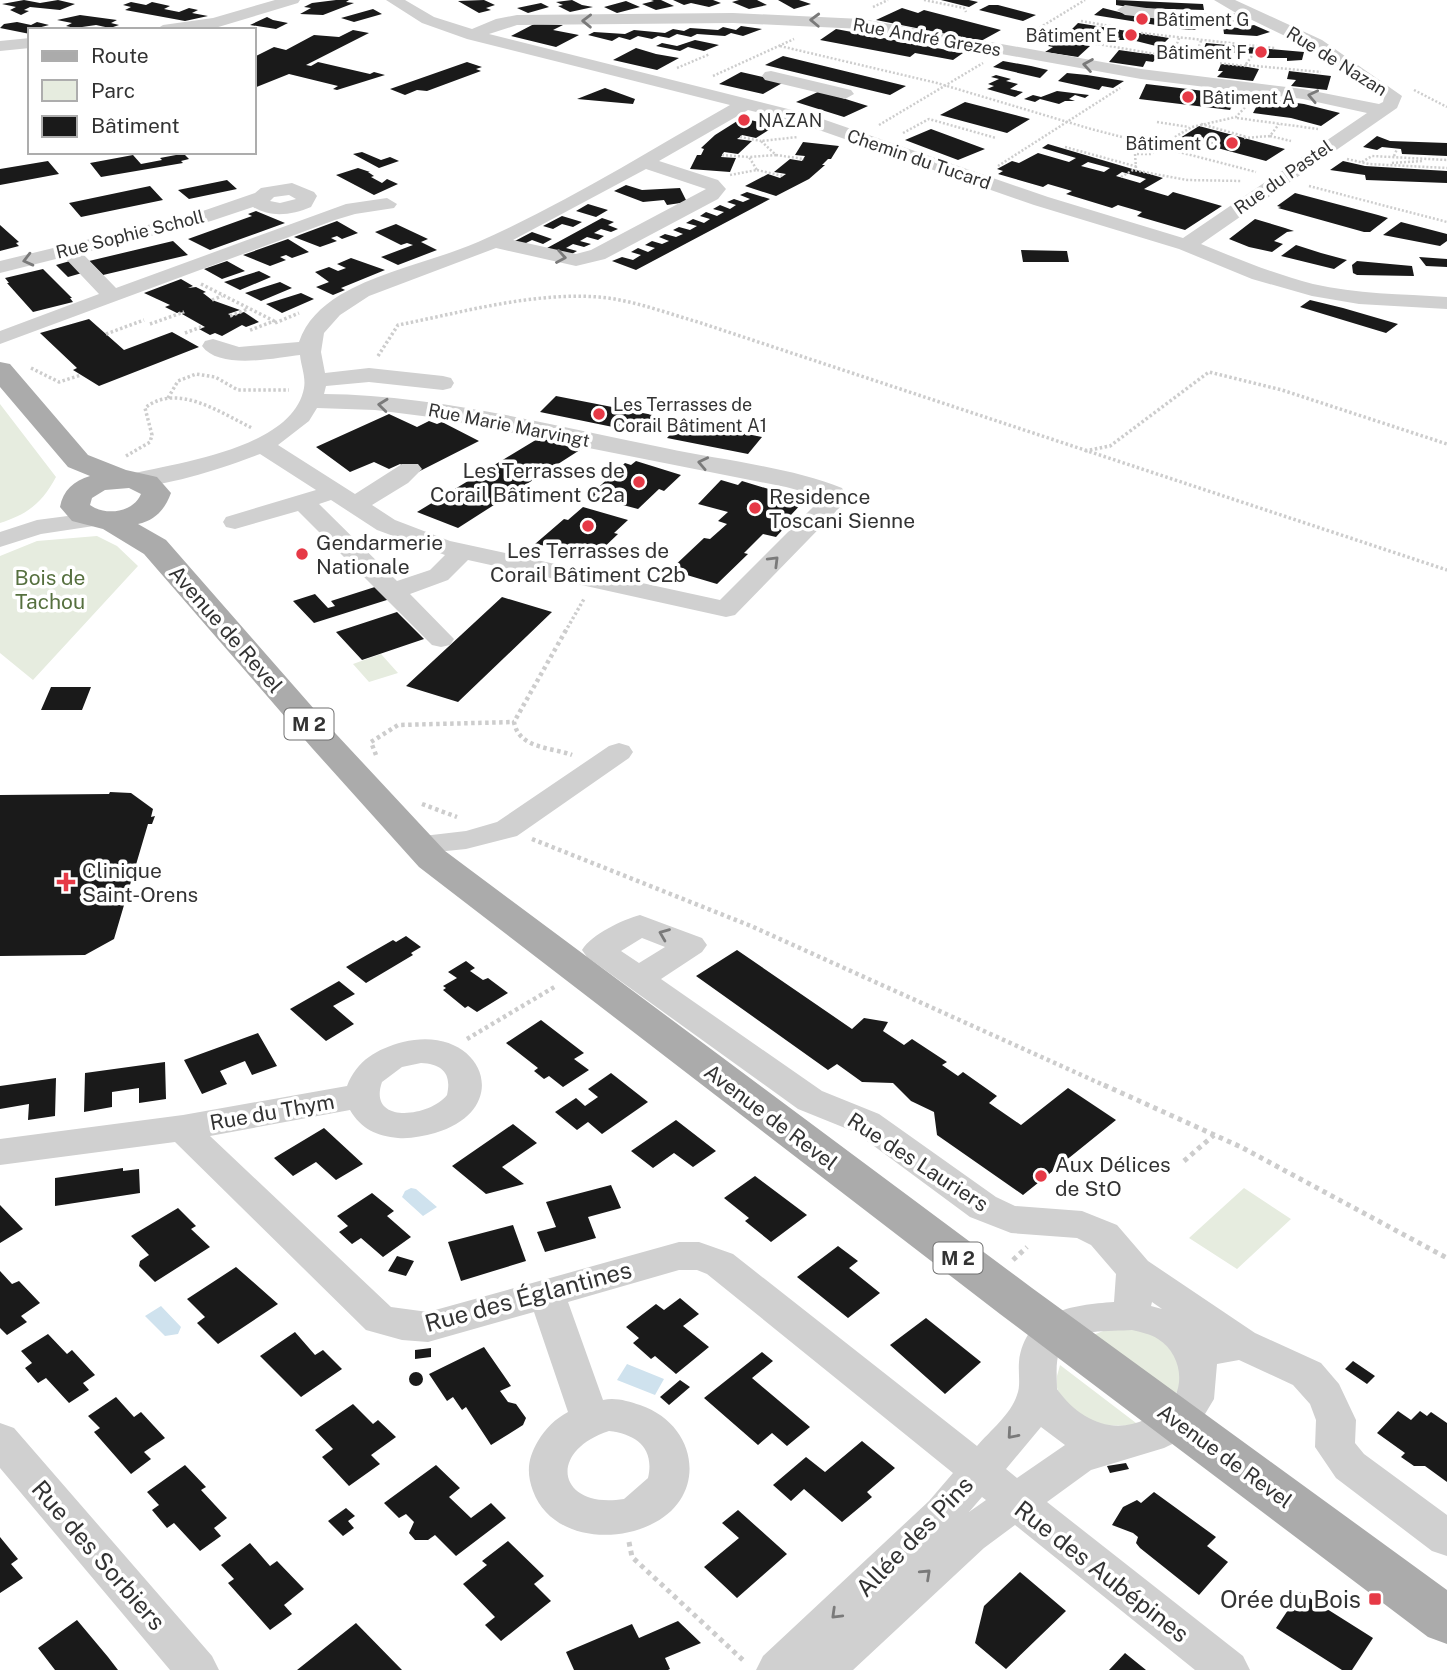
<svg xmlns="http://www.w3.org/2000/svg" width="1447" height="1670" viewBox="0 0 1447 1670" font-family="'Public Sans',sans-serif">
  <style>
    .green { fill: #e6ecdf }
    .water { fill: #cfe2ee }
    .building { fill: #1a1a1a; fill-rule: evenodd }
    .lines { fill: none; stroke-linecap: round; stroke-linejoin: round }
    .path-far3 { stroke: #cdcdcd; stroke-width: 2.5; stroke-dasharray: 2 2; stroke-linecap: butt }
    .path-far2 { stroke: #cdcdcd; stroke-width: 3.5; stroke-dasharray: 2.5 2.5; stroke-linecap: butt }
    .path-far1 { stroke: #cdcdcd; stroke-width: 4.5; stroke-dasharray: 3.5 3.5; stroke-linecap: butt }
    .path { stroke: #cdcdcd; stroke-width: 5; stroke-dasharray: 4.5 4.5; stroke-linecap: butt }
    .minor { fill: #d0d0d0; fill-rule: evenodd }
    .major { fill: #ababab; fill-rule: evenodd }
    .oneway { stroke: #7a7a7a }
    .poi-dot { fill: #e63946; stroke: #fff; stroke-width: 2.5 }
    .labels { text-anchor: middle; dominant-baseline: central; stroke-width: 7; stroke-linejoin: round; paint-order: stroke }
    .far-poi-label { font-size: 18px; fill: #333; stroke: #fff; text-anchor: start }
    .far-street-label { font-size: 18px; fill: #333; stroke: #fff }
    .shield { fill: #fff; stroke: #707070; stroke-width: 2 }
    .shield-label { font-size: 19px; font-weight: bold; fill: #333 }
    .poi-label { font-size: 21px; fill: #333; stroke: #fff; text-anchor: start }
    .park-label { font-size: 21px; fill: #56703f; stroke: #fff }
    .street-label { font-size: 21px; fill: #333; stroke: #fff }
    .near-street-label { font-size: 24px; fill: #333; stroke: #fff }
    .near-poi-label { font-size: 24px; fill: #333; stroke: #fff; text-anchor: end }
  </style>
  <rect width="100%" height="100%" fill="#fff"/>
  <path class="green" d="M0 404 56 477C42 503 28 514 0 523Z
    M97 536 117 546 138 566 33 680 0 653V556L37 541Z
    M381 654 398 673 369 682 353 664Z
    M1244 1188 1291 1219 1237 1269 1189 1238Z
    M1116 1326 1154 1333 1179 1358 1181 1386 1172 1399 1088 1337Z
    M1060 1365 1140 1426 1093 1425 1064 1404 1057 1388V1376Z"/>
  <path class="water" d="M411 1188 416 1189 437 1207 423 1216 402 1197 405 1191Z
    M161 1306 181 1327 178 1334 165 1336 145 1316Z
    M627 1364 664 1379 655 1395 617 1380Z"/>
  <path class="building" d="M24 0 40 3 58 0 75 4 60 10 30 7 24 10 29 11 21 15 10 10 16 7 2 4Z
    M336 0H349L346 2 354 3 323 15 300 14 311 8 304 7 312 3Z
    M484 0 495 5 486 8 491 10 479 13 458 1Z
    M572 0 582 5 593 7 570 12 558 6 563 5 556 2Z
    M651 0H661L674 6 656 10 642 4 654 1Z
    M673 0H713L721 3 709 7 691 3 684 5Z
    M739 0H757L767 5 749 9 732 2Z
    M778 0H799L811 4 794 9Z
    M941 0H969L978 2 969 7Z
    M1116 0 1203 4 1204 10 1134 8 1116 5Z
    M626 1 640 7 617 13 604 7Z
    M131 2 146 5 152 2 170 6 164 9 179 12 189 8 198 10 192 13 208 16 185 21 125 10 131 7 123 5Z
    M541 3 549 7 528 13 517 8Z
    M989 5H998L1036 15 1023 21 979 10Z
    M902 8 918 13 924 10 1001 30 981 41 876 20Z
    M1103 8 1127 14 1200 25 1195 30H1187L1094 15Z
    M373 9 382 14 354 22 341 18Z
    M80 15 117 20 111 23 119 25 110 28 96 25 75 28 66 26 72 23 57 20Z
    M267 17 273 20 288 23 276 29 250 25Z
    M17 22 31 25 37 22 49 25 30 30V34L0 28 4 24Z
    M1078 23 1115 29 1169 38 1160 47 1136 41 1130 42 1132 40H1118L1120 38 1112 35 1099 33 1095 36 1071 30Z
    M534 24 563 25 553 30 579 35 556 47 511 36Z
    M1254 25 1270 32 1257 36 1224 34 1223 26 1238 28Z
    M741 26 762 29 743 36 731 33 725 36 697 34 691 37 677 34 669 38 658 36 652 39 638 36 630 40 619 37 612 41 588 35 594 32 625 34 634 30 665 33 673 29 684 31 690 28 718 30 723 27 736 30Z
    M836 29 963 53 953 60 915 53 910 57 820 40Z
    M353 30 369 33 306 65 311 66 318 62 370 74 374 72 385 75 337 90 333 89 338 86 289 74 254 88V57L274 47 286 50 314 35 339 37Z
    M695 40 719 45 704 51 688 47 680 51 656 46 662 43 677 46Z
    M1055 40 1090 46 1078 57 1045 52 1053 47 1048 46Z
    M1206 43 1259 48 1304 52 1302 60 1287 61V58H1259V54L1203 51Z
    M636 48 656 54 679 58 657 70 613 60Z
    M1119 50 1140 53 1159 55 1153 62 1146 61 1143 67 1109 62Z
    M783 56 906 86 890 95 765 65Z
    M1003 61 1031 66 1048 70 1040 78 993 67Z
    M467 62 482 67 476 69 481 71 427 91 417 90 405 95 390 89Z
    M1221 64 1242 66 1259 69 1253 81 1217 77 1223 71H1218Z
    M1289 71 1331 76 1327 90 1291 86 1296 80 1287 79Z
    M741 72 784 82 763 94 719 84Z
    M1067 73 1087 75 1124 81 1113 88 1102 86 1099 90 1058 81Z
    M996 75 1011 79 1006 81 1018 84 1010 89 1023 92 1015 97 987 89 994 86 988 84 999 79 991 77Z
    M1146 84 1163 86 1237 95 1230 110 1139 99Z
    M605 88 635 99 633 104 577 99Z
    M820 91 868 106 844 117 796 102Z
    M1057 91 1089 95 1085 98 1075 95 1069 99 1075 101H1065L1059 104 1040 99 1035 102 1024 99 1033 95 1041 97Z
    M1261 98 1304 104 1340 113 1321 126 1291 118 1253 113Z
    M965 102 1030 119 1007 133 940 115Z
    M742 118 775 126 756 138 742 135 740 137 737 139 752 141 738 154 724 152 721 157 736 158 730 172 690 169 697 155H701L704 149 701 148 715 135Z
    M1199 126 1244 138 1285 149 1266 161 1180 138Z
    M931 129 985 149 958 160 905 140Z
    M1377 136 1390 141 1447 143V156L1402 154 1401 149 1382 147 1377 150 1363 147Z
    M803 142 839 146 831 159H828L822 165H825L809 179 776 196 745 186 768 174 780 178 786 174 774 172 790 159 802 161 805 156 795 155Z
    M1048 144 1163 178 1144 189 1168 196 1173 192 1222 206 1185 230 1137 216 1142 212 1118 205 1112 208 1066 194 1072 191 1048 184 1043 187 998 174 1003 171 997 169 1012 161 1019 163 1038 153 1069 162 1076 158 1042 148ZM1088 162 1110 168 1104 172 1081 166ZM1122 172 1140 177 1146 179 1140 183 1116 176Z
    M174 152 193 154 185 155 189 159 181 161 183 163 101 177 90 163 133 155 141 164 162 160 160 158 176 155Z
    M362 152 381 160 390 157 399 161 379 168 353 154Z
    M48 161 59 174 0 185V169Z
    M1343 161 1365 166 1447 171V183L1366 180 1365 175 1330 170Z
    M358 168 370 172H368L374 176 371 177 382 183 387 179 398 184 374 195 336 175Z
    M227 180 237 189 189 199 178 190Z
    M626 185 642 190 680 188 687 202 667 205 664 200 643 202 614 191Z
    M150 186 163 200 81 217 69 203Z
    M747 192 770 199 636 270 612 261 622 257 633 260 641 255 631 252 638 248 648 252 655 248 645 245 652 241 662 244 669 241 659 237 665 234 676 237 683 234 673 230 679 227 690 230 697 226 686 223 693 219 704 223 710 219 700 216 706 212 717 216 724 212 713 209 720 205 730 209 736 205 727 202 734 199 743 202 750 199 740 195Z
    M1295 193 1378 215 1388 218 1370 232H1364L1278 208 1281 207 1277 206Z
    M588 204 608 210 596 217 576 211Z
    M256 211 285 223 210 250 188 239 252 216 248 214Z
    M562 216 582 222 573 227 562 224 553 229 543 226Z
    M602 218 614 222 608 225 618 229 611 232 601 229 594 233 604 236 598 240 587 237 580 241 591 244 584 247 573 244 566 248 577 251 570 255 547 248Z
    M1255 219 1285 228 1294 231 1287 232 1274 241 1283 244 1272 252 1249 247 1229 239Z
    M337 221 358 233 342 239 337 236 331 238 337 241 320 247 294 237Z
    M1401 222 1447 234V241L1440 246 1383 235Z
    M396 224 428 239 421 242 437 250 398 265 381 257 413 245 407 243 401 245 375 232Z
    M0 225 19 242 16 243 19 246 0 251Z
    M532 232 552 239 543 244 532 240 522 245 513 242Z
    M288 239 309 252 292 258 286 255 280 257 286 260 270 266 243 255Z
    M173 241 188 255 103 275 89 261Z
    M1296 245 1321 253 1347 260 1334 269 1281 256Z
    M1021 250 1067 251 1069 262H1023Z
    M1419 257 1447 259V267L1426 266Z
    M351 258 385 270 341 288 345 290 333 295 316 287 329 282 315 272 329 267 338 271 346 268 337 264Z
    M70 261 82 273 68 277 56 265Z
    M227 261 245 271 222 279 204 269Z
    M1357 261 1412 266 1414 276 1357 275 1353 273 1352 265Z
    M43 269 72 298H70L73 302 33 312 7 283H9L5 278Z
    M259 271 271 277 240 290 224 282Z
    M181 279 193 286 188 288 196 287 206 292 203 293 212 300 240 310 228 314 232 316 244 312 259 322 246 327 242 325 222 336 215 333 210 335 199 329 205 327 182 314 185 312 177 313 165 307 170 305 144 293Z
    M280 282 292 288 261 301 245 293Z
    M301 293 314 299 282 313 266 304Z
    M1310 300 1343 308 1398 324 1386 333 1300 307Z
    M89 319 124 350 172 332 199 347 99 386 73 370 77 368 40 333Z
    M556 396 658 416 642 433 540 412Z
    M389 414 417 427 429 421 437 424 442 422 479 441 418 472 400 464 389 469 374 462 350 472 316 447Z
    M682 421 762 437 748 454 667 438Z
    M539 438 583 448 458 528 417 512Z
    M636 461 681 475 664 491 659 489 638 509 589 496 625 463 631 465Z
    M721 480 738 485 742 481 805 500 789 517 793 518 776 537 763 534 744 553 748 554 717 584 670 570 704 538 710 539 727 524 718 521 728 512 698 504Z
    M583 507 628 520 614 533 618 534 596 555 535 544 564 519 568 520Z
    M378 586 390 599 314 623 293 601 315 594 328 608 335 606 331 601Z
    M502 597 552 612 458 702 406 686Z
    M397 612 424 639 362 660 336 632Z
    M51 687H91L82 710H41Z
    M110 792 131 793 153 809 151 817 155 816 152 824H148L114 939 85 955 0 956V795L109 794Z
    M406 936 421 947 411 953 413 955 366 983 346 967 393 940 396 942Z
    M737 950 852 1029 864 1018 888 1022 883 1031 904 1045 912 1039 947 1062 942 1065 958 1076 963 1072 997 1096 989 1103 1021 1125 1068 1088 1116 1120 1023 1195 937 1135 934 1112 911 1101 893 1083 862 1082 837 1064 828 1070 696 976Z
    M466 961 475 968 470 971 483 980 488 978 508 993 477 1012 468 1006 465 1008 443 990 446 988 443 986 457 978 448 972Z
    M339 981 355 994 333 1006 354 1024 326 1041 290 1009Z
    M541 1020 584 1053 574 1059 589 1070 563 1087 549 1076 544 1079 534 1071 538 1068 506 1043Z
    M258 1033 277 1066 252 1075 245 1061 220 1071 227 1084 202 1094 184 1060Z
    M165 1062 166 1099 139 1103V1088L112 1092V1107L84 1112 85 1073Z
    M611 1073 648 1102 602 1134 588 1122 577 1130 555 1112 576 1098 585 1106 598 1097 588 1089Z
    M56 1078 55 1116 28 1120 29 1104 0 1109V1086Z
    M676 1120 716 1151 693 1167 674 1153 653 1168 631 1151Z
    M513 1124 537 1143 502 1167 524 1184 486 1194 452 1166Z
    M324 1128 363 1164 336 1180 316 1162 293 1176 274 1158Z
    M123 1168V1171L139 1169 140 1193 55 1206V1178Z
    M755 1176 807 1215 771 1242 745 1221 749 1218 724 1198Z
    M611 1185 621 1208 588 1217 596 1238 545 1252 537 1232 556 1227 546 1202Z
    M372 1193 394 1211 387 1216 411 1237 383 1257 361 1238 352 1244 339 1232 348 1226 337 1216Z
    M0 1205 23 1229 0 1243Z
    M178 1208 196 1226 191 1229 210 1247 155 1282 139 1266 140 1261 149 1255 131 1236Z
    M513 1225 526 1261 461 1281 448 1242Z
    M838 1246 858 1261 849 1268 880 1293 848 1318 797 1277Z
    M397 1256 414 1261 406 1276 388 1271Z
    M236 1267 278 1304 218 1344 197 1323 205 1317 187 1299Z
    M0 1271 12 1284 19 1281 40 1303 21 1316 27 1322 7 1335 0 1328Z
    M680 1298 699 1314 683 1326 709 1347 676 1374 655 1356 651 1359 633 1343 639 1338 626 1327 656 1304 664 1310Z
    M926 1318 981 1362 945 1394 890 1345Z
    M295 1332 315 1355 323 1350 342 1369 301 1397 260 1356Z
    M48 1334 67 1354 72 1350 95 1375 83 1383 89 1390 69 1403 46 1378 38 1383 25 1368 32 1363 21 1351Z
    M484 1347 511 1386 500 1391 508 1402 516 1404 526 1418 523 1425 491 1445 466 1407 462 1410 453 1397 447 1401 429 1374Z
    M431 1348V1357L415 1359V1350Z
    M762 1352 773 1361 752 1378 810 1427 787 1446 772 1433 758 1445 704 1398Z
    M1353 1361 1375 1376 1367 1384 1345 1369Z
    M409 1379a7 7 0 1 1 14 0a7 7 0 1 1-14 0Z
    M680 1380 690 1387 669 1405 660 1397Z
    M116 1397 134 1417 141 1412 165 1438 144 1452 151 1459 131 1474 94 1432 100 1428 88 1416Z
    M353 1404 373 1424 378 1420 396 1437 371 1455 380 1464 349 1486 322 1457 333 1449 315 1430Z
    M1398 1411 1411 1420 1420 1411 1427 1416 1431 1412 1447 1423V1482L1425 1466H1414L1401 1457 1405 1453 1377 1433Z
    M862 1441 895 1468 867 1492 872 1497 842 1522 804 1489 791 1501 773 1485 806 1457 825 1472Z
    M1126 1463 1129 1469 1110 1473 1107 1466Z
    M185 1465 206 1487 201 1490 227 1518 214 1528 221 1536 200 1551 174 1523 167 1528 152 1510 159 1505 147 1492Z
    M436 1465 460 1488 449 1497 471 1518 491 1503 506 1518 456 1556 435 1535 428 1540H415L409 1533 414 1522 406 1514 399 1518 384 1503Z
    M1154 1492 1216 1537 1207 1546 1228 1562 1199 1595 1140 1548 1136 1543 1138 1537 1133 1533 1112 1525 1123 1507 1137 1500 1141 1503Z
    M346 1508 355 1516 348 1521 354 1528 343 1536 328 1521Z
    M738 1510 787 1554 737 1598 704 1567 739 1538 722 1523Z
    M0 1537 18 1559 11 1564 23 1578 0 1593Z
    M508 1541 544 1576 534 1584 551 1601 501 1641 485 1625 495 1617 463 1584 487 1565 482 1561Z
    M250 1543 270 1566 277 1561 304 1589 284 1605 292 1614 270 1630 228 1583 234 1579 221 1565Z
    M1020 1572 1066 1611 1006 1669 975 1643 984 1606Z
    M1300 1592 1373 1638 1352 1670H1342L1276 1628Z
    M77 1620 108 1657 118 1670H55L38 1648Z
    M678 1621 701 1643 665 1658 670 1669 668 1670H574L566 1652 632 1624 639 1638Z
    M356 1623 402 1670H297Z
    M1125 1653 1146 1670H1109Z"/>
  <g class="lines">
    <path class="path-far3" d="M924 0 964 8 966 12
      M873 7 888 0
      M1081 21 1116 27
      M1141 33 1275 48
      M1026 36 1085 0
      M1179 38 1176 47 1198 49
      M1079 42 1098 44 1109 34
      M1098 44 1155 54 1196 55 1201 41
      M780 46 937 83 1091 129 1256 172
      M1220 63 1245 66
      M1246 64 1254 53
      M1245 65 1321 72
      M677 68 710 54
      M713 76 794 39
      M1414 90 1447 107
      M1237 118 1318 129
      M1157 122 1189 127
      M1201 124 1247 137
      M879 125 983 63
      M903 133 929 119 996 138
      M1270 136 1291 141
      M740 137 761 141
      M1244 138 1270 136 1279 124
      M1168 141 1192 127 1236 117 1248 104
      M1065 147 1138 167
      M722 155 749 157
      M776 155 804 159
      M1394 156 1397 149
      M1347 159 1369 164 1447 168
      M1362 162 1372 156 1447 160
      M1392 163 1422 161
      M998 166 1120 88
      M1136 168 1135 154H1151L1160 147
      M757 170 783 176
      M730 175 757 170 749 157 776 155 761 141 798 137
      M1121 177 1133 170 1187 180 1241 181
      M1309 186 1447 222"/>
    <path class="path-far2" d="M201 284 274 321 248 331
      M212 300 222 296
      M230 316 248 309
      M275 323 299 313
      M150 324 184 312
      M185 333 201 327
      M106 334 144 320
      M378 356 398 325C464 312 532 292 599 297 633 300 666 313 698 322L1447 570
      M31 368 59 382 81 375
      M168 398 178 381 196 374 215 377 238 390H289
      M1085 451 1110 446 1209 372 1282 390 1447 444
      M126 456 150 442 152 435 145 408C177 382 221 413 252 428
      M565 632 584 599"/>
    <path class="path-far1" d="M566 630 514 722C519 749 551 747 572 755
      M376 755 371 742 398 725 514 722
      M422 804 457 817
      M532 839 751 926 1108 1087
      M467 1039 556 986"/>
    <path class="path" d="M1104 1085 1241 1147 1447 1258
      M1184 1161 1214 1135
      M1013 1260 1027 1247
      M629 1542 632 1557 745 1662"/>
    <path class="minor" d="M275 0H300L298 3 215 28 155 30 163 25 213 18Z
      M386 0H405L434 17 472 29 496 19 517 15 733 13 862 19 1141 69 1303 89 1379 104 1383 102 1384 98 1310 48 1252 20 1205 24 1125 15 1117 10 1125 5 1189 14 1236 13 1214 0H1235L1322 40 1402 96 1397 108 1201 244C1238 259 1274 274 1313 284 1356 294 1402 294 1447 297V309L1359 304 1312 296 1252 279 1179 249 1034 205 796 122 748 110 659 161 718 180 726 189 718 199 605 259 576 266 496 248 369 296 340 315 324 333 321 352 325 373 369 368 443 376 451 378 454 383 451 388 443 390 369 382 326 386 324 394C439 395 553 426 665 448 721 460 790 467 842 488L847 497 845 502 735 615 726 617 468 560 448 580 410 594 454 639 450 645 441 647 432 645 298 511 235 529 226 527 223 522 226 517 316 490 260 454C232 465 154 492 127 485L123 480 127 475C175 463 293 449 304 388 306 377 301 366 300 355 275 358 219 370 202 346L205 341 213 339 239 347 299 342C306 321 321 307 340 295 380 271 434 261 478 242 566 203 647 152 730 105L467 39 422 23ZM733 23 862 29 1141 79 1303 99 1367 113 1183 238 1048 197 808 114 489 34 517 25ZM646 169 706 189 591 250 576 254 513 240ZM317 408 375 410 438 418 786 487 823 497 720 600 450 541 395 520 372 505 408 483 422 469 418 464H402L355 494 278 445 309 421ZM331 500 377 530 445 555 430 570 397 581 319 504Z
      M30 38V48L0 51V41Z
      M771 71 851 90 854 94 845 99 765 80 762 76 765 72Z
      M292 183 314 192 317 196 311 207C292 215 271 218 253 207L211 221 82 253 116 288 346 204 387 198 397 204 394 208 355 214 335 220 0 344V331L99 294 64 257 0 273V261L197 213 255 193 261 188ZM289 195 296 199 280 203 270 201 274 197Z
      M98 512 107 514 110 519 107 524 41 534 0 547V532L37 520Z
      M619 743 629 746 633 752 629 758 517 836 466 849 417 854 406 852 402 845 406 838 466 831 497 822 609 746Z
      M640 915 702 938 707 945 702 952 661 979 822 1091 879 1114 996 1197 1015 1206 1082 1211 1117 1225 1148 1261 1255 1333 1321 1363 1339 1384 1356 1420 1355 1443 1364 1454 1447 1515V1556L1432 1551 1336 1478 1315 1447 1316 1420 1310 1404 1293 1385 1239 1360 1217 1364 1214 1399 1193 1434 1164 1448 1091 1470 1047 1502 1243 1656 1250 1670H1195L1015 1525 984 1548 853 1670H756L763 1656 929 1501 953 1473 707 1274 697 1270H679L568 1302 603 1400C615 1397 628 1401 640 1405 699 1425 709 1498 650 1525 610 1544 550 1537 533 1491 526 1472 528 1458 538 1441 546 1428 555 1419 568 1412L534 1312 428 1342 402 1340 366 1330 175 1142 0 1165V1139L183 1115 347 1086C357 1060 377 1049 403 1042 482 1023 517 1109 435 1133 423 1136 411 1139 398 1138 377 1136 361 1129 350 1110L210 1136 391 1307 428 1312 679 1242H699L733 1254 977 1446C990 1431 1011 1414 1017 1395 1021 1385 1018 1373 1019 1362 1025 1311 1072 1305 1114 1302L1116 1274 1091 1245 1077 1238 1011 1233 970 1217 855 1132 798 1109 587 957 582 950C592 934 622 920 640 915ZM642 938 665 947 639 963 621 951ZM421 1063C442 1064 452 1073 447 1095 430 1117 367 1125 382 1082L402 1067ZM1152 1302 1162 1309 1151 1306ZM1132 1330C1140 1332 1151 1334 1158 1339 1182 1354 1187 1389 1166 1409 1161 1414 1152 1416 1146 1419 1112 1436 1078 1419 1057 1389 1057 1377 1055 1361 1060 1350 1071 1327 1111 1332 1132 1330ZM1041 1427 1065 1445 1017 1478 1006 1469ZM609 1431C636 1434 655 1448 648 1478L624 1499C559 1510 545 1452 609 1431ZM982 1497 986 1500 969 1512Z
      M0 1423 14 1428 212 1656 219 1670H170L0 1468Z"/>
    <path class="major" d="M0 362 10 364 88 455 126 470 157 477 171 493C165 509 156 520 138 524L166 540 336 734 445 851 1032 1288 1447 1590V1644L1428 1637 1000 1314 419 867 312 748 144 554 103 529 72 521 60 507C63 490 74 481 90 476L68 467 0 387ZM129 488 141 494C133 513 105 516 90 505L92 498 105 490Z"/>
  </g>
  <defs><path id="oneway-chevron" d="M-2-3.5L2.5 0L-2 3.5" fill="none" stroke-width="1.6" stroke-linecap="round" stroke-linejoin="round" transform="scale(1.75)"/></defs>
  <g class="oneway">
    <use href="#oneway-chevron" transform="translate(815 20) rotate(-178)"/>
    <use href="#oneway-chevron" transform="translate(587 21) rotate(-179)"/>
    <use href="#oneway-chevron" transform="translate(1088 65) rotate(-171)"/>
    <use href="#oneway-chevron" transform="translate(1313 96) rotate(-168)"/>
    <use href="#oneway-chevron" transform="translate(561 257) rotate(10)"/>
    <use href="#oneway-chevron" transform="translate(28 260) rotate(166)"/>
    <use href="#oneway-chevron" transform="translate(383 405) rotate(-174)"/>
    <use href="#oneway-chevron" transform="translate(703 463) rotate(-168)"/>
    <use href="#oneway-chevron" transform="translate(774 561) rotate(-45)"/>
    <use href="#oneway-chevron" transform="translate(664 934) rotate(-158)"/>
    <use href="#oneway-chevron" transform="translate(1012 1434) rotate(131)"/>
    <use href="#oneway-chevron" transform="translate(926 1574) rotate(-43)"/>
    <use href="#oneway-chevron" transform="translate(836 1614) rotate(136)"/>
  </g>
  <g class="poi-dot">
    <circle cx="1142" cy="19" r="7"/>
    <circle cx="1131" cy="35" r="7"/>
    <circle cx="1261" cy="52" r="7"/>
    <circle cx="1188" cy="97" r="7"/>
    <circle cx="744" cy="120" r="7"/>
    <circle cx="1232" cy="143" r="7"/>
    <circle cx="599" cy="414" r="7"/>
    <circle cx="639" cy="482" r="7"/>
    <circle cx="755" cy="508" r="7"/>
    <circle cx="588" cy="526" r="7"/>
    <circle cx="302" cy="554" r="7"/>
    <path d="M62.5 871.5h7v7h7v7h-7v7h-7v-7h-7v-7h7z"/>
    <circle cx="1041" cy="1176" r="7"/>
    <rect x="1368" y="1592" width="14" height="14" rx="3.5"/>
  </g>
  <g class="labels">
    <g class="far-poi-label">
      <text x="1156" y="19">Bâtiment G</text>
      <text x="1117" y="35" text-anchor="end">Bâtiment E</text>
      <text x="1247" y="52" text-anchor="end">Bâtiment F</text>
      <text x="1202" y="97">Bâtiment A</text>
      <text x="758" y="120">NAZAN</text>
      <text x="1218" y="143" text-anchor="end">Bâtiment C</text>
      <text x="613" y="404">Les Terrasses de<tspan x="613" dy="21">Corail Bâtiment A1</tspan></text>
    </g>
    <g class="far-street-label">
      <text transform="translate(927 37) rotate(10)">Rue André Grezes</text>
      <text transform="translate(1337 61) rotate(32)">Rue de Nazan</text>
      <text transform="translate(919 159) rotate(19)">Chemin du Tucard</text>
      <text transform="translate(1283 177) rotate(-35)">Rue du Pastel</text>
      <text transform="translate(130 234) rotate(-14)">Rue Sophie Scholl</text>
      <text transform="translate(509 425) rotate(11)">Rue Marie Marvingt</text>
    </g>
    <g class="shield">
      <rect x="284.5" y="708.5" width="49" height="31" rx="5"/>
      <rect x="933.5" y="1242.5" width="49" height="31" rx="5"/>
    </g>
    <g class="shield-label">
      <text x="309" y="724">M 2</text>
      <text x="958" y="1258">M 2</text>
    </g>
    <g class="poi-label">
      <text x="625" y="470" text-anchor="end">Les Terrasses de<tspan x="625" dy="24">Corail Bâtiment C2a</tspan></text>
      <text x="769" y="496">Residence<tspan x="769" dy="24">Toscani Sienne</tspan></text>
      <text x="316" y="542">Gendarmerie<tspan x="316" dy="24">Nationale</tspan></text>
      <text x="588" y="550" text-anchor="middle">Les Terrasses de<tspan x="588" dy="24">Corail Bâtiment C2b</tspan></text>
      <text x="82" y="870">Clinique<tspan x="82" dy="24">Saint-Orens</tspan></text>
      <text x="1055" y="1164">Aux Délices<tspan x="1055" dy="24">de StO</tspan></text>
    </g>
    <g class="park-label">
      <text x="50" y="577">Bois de<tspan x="50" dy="24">Tachou</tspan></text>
    </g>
    <g class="street-label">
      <text transform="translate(226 629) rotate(49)">Avenue de Revel</text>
      <text transform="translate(272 1112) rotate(-10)">Rue du Thym</text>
      <text transform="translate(771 1117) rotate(37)">Avenue de Revel</text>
      <text transform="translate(918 1162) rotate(33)">Rue des Lauriers</text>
      <text transform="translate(1225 1456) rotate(36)">Avenue de Revel</text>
    </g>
    <g class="near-street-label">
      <text transform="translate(528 1296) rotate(-15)">Rue des Églantines</text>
      <text transform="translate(914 1536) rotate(-46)">Allée des Pins</text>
      <text transform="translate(99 1555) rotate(49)">Rue des Sorbiers</text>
      <text transform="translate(1102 1571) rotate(38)">Rue des Aubépines</text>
    </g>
    <g class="near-poi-label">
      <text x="1361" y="1599">Orée du Bois</text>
    </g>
  </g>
  <rect x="28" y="28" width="228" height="126" fill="#ffffff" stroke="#adadad" stroke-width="2"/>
  <rect x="42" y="51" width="35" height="10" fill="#ababab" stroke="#adadad" stroke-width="2"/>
  <text x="91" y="63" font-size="21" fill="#333333">Route</text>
  <rect x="42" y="80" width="35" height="21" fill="#e6ecdf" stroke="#adadad" stroke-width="2"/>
  <text x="91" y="98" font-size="21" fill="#333333">Parc</text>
  <rect x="42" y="116" width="35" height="21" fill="#1a1a1a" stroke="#adadad" stroke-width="2"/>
  <text x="91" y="133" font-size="21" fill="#333333">Bâtiment</text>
</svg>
